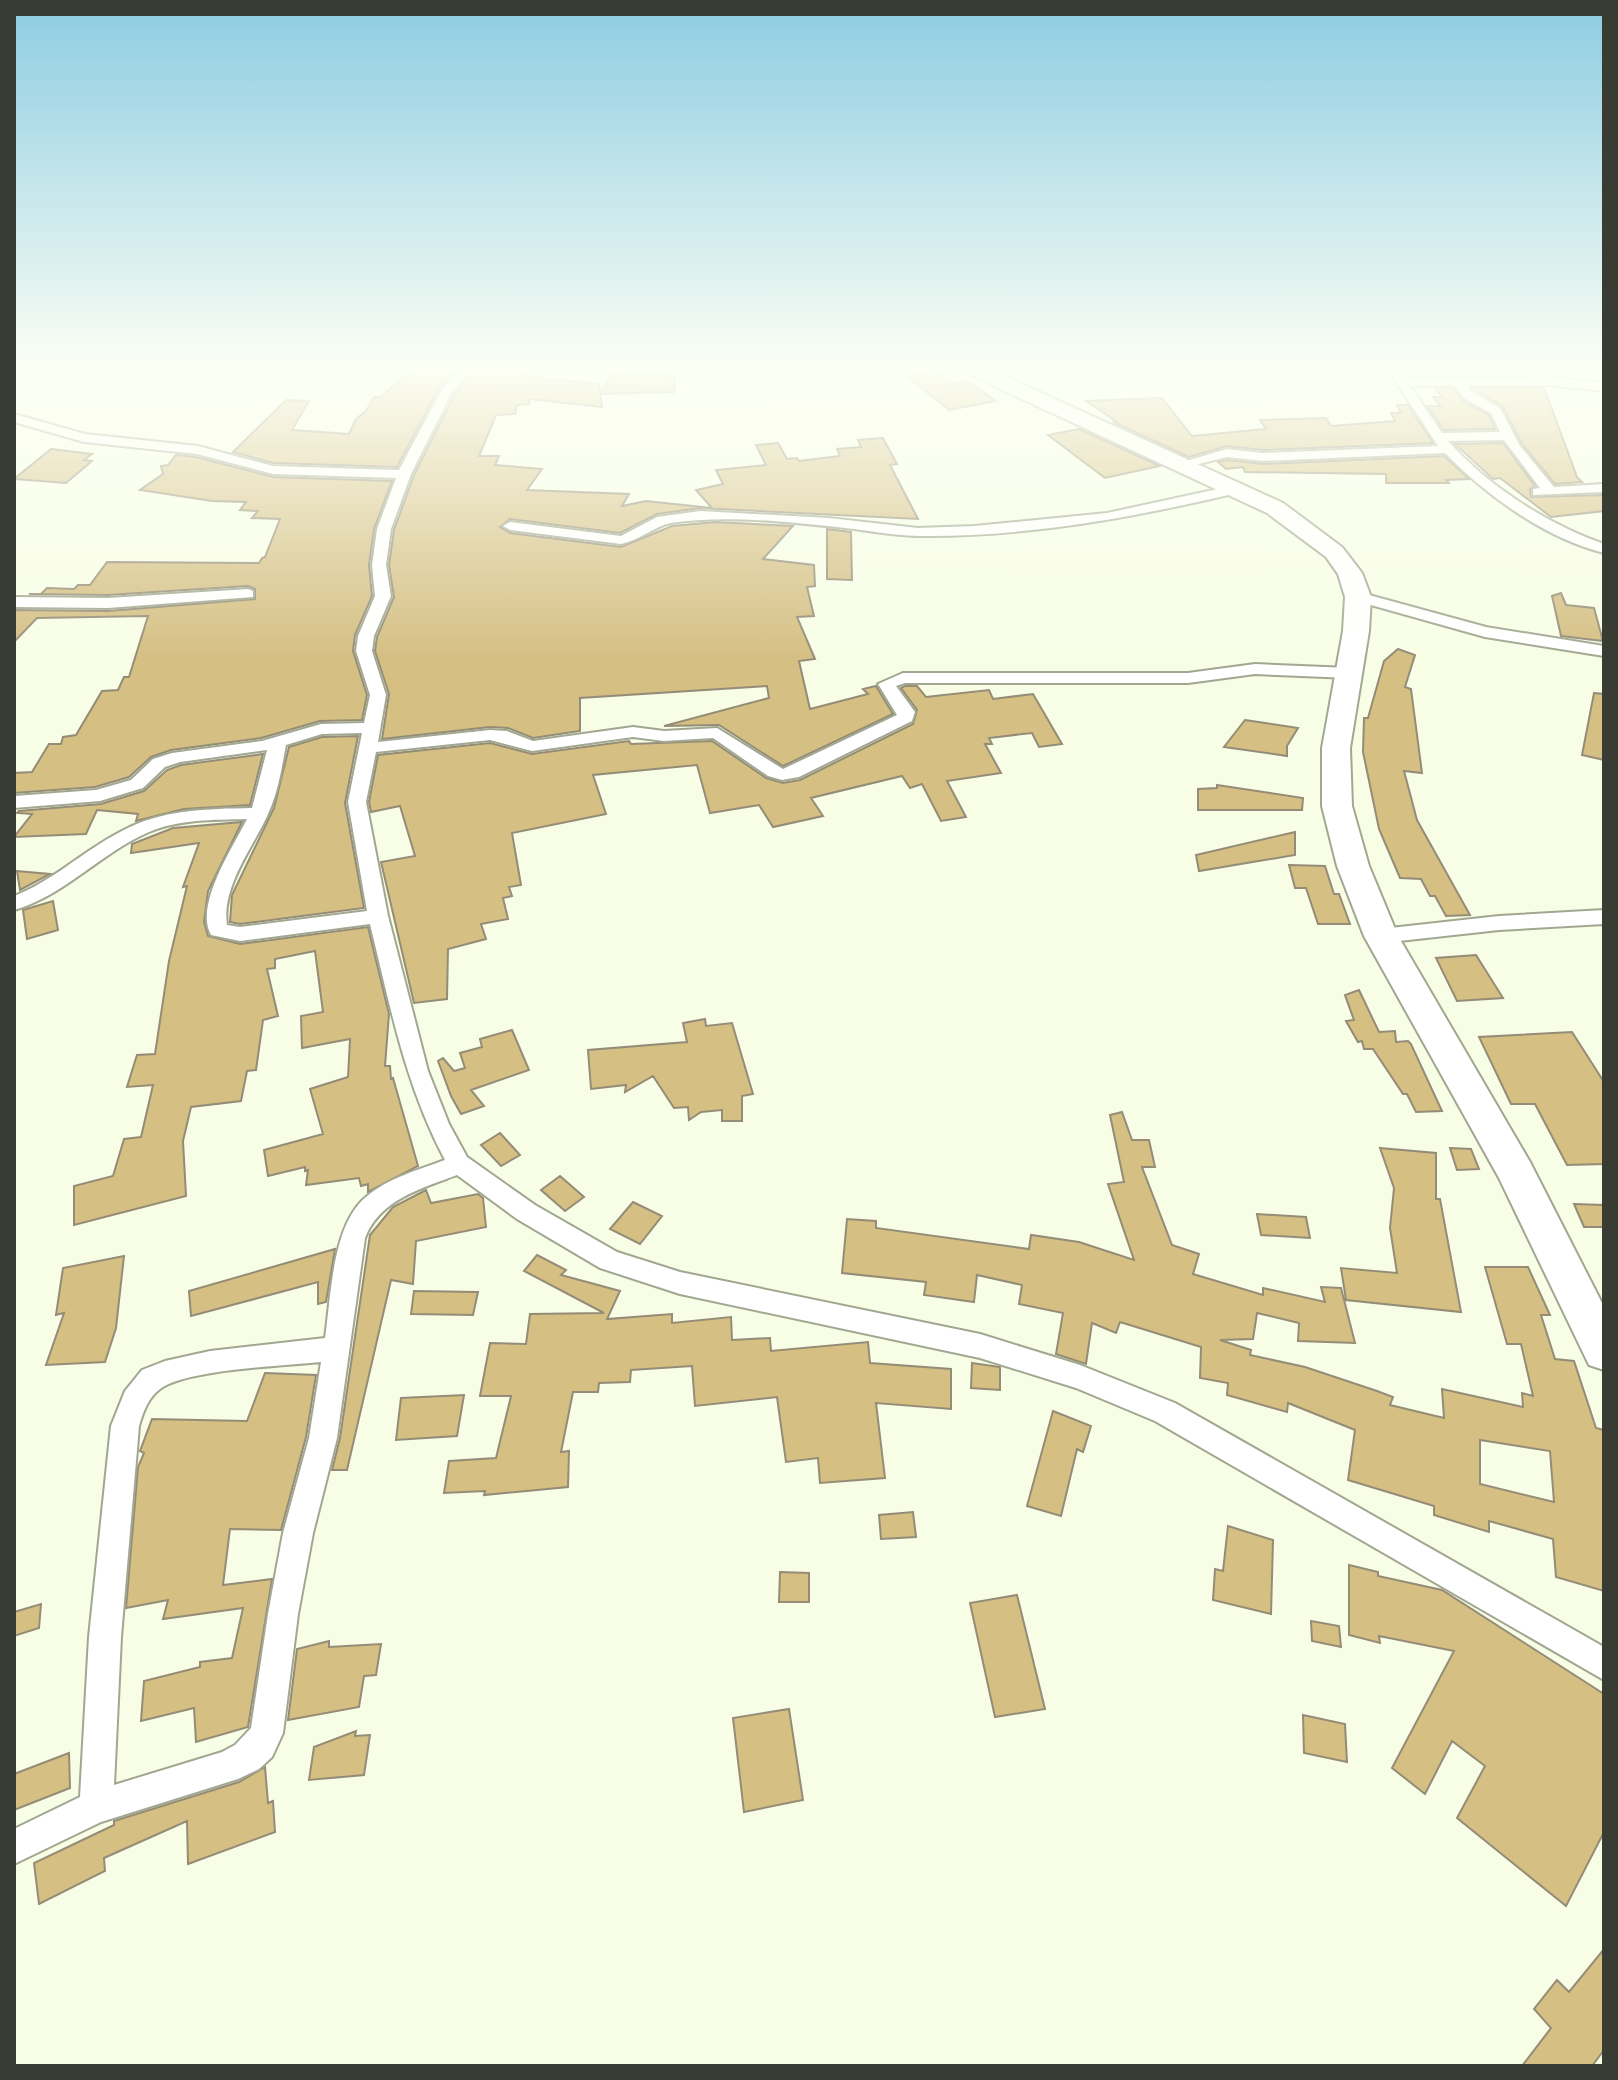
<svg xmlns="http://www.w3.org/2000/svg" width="1618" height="2080" viewBox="0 0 1618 2080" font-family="'Nunito Sans',sans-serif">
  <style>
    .building { fill: #d5bf83; stroke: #948c76; stroke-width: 2; fill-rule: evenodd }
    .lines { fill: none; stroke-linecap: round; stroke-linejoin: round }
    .minor-casing { stroke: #a1a790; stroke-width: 4 }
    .trunk-casing { stroke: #a1a790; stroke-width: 4 }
    .minor { fill: #fff; fill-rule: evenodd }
    .trunk { fill: #fff; fill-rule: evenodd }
  </style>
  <rect width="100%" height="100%" fill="#f8fee6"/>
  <path class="building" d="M476 368H525L522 374 532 375 529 377 599 384 602 407 530 399 529 404 517 405 515 414 496 415 479 456H499L495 465 542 469 527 490 629 494 622 506 646 501 712 508 696 490 723 484 716 470 766 465 756 445 778 443 787 459 797 458 799 461 840 456 837 449 861 447 858 440 883 438 897 464 890 465 918 519 700 508 657 514 620 533 510 519 500 527 510 533 621 547 672 526 715 522 793 526 763 559 814 565 815 586 807 587 814 616 797 617 815 659 799 661 810 709 868 694 863 689 876 686 893 714 783 766 719 725 664 726 769 698 767 686 580 698V731L533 738 508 728 490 727 382 739 389 694 375 651 377 637 394 597 389 565 394 530 414 475 455 394Z
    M415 369H455L438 390 397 467 273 463 233 452 286 400 309 401 292 430 349 434 356 419 366 411 374 397H381L405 375 411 376Z
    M938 371 955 384 968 381 996 401 949 410 907 376Z
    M612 373 675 376 674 392 601 394Z
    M1435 388H1453L1463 401 1489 415 1495 429 1444 430 1427 406H1441L1433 397H1442Z
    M1473 388H1544L1577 477 1582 482 1555 484 1522 444 1503 407Z
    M1162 398 1192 436 1266 429 1260 420 1326 418 1331 426 1395 421 1391 413H1401L1397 405H1408L1433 443 1263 450 1227 446 1189 457 1113 422H1117L1086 401Z
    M1079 429 1160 466 1105 478 1048 435Z
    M1503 443 1535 486 1530 489 1531 497 1604 495V511L1551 517 1500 478 1493 479 1455 444Z
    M51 449 92 454 84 460 92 461 66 483 14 479Z
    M176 455 196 457 273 477 392 481 374 529 369 565 372 596 355 635 353 651 367 695 362 720 320 721 261 738 171 750 151 757 129 777 95 787 14 793V773L32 772 49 744H61L63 737 76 735 102 691 118 690 124 677H129L148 616 37 618 14 642 15 610 108 611 255 599V589L248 586 108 595 29 594H41L47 588 74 589 78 585H90L107 562 259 563 262 558 265 557 280 519 252 518 258 511 240 510 246 502 212 501 140 490 163 474 161 466 168 465Z
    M1444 456 1469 479 1446 480 1449 483H1386V474L1245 472 1243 467 1226 469 1218 462 1227 460 1263 464Z
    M827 529 851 532 852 580 827 579Z
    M1561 593 1566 605 1594 608 1603 641 1561 636 1552 596Z
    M1398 649 1415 655 1405 687 1411 689 1422 773 1404 771 1417 820 1470 915 1446 916 1435 896H1430L1421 879 1400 878 1379 829 1363 752 1364 718H1368L1384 661Z
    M905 686H917L926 697 989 690 993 699 1033 694 1062 744 1039 747 1032 733 989 738 992 744H985L1001 773 947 781 966 817 941 821 922 784 910 788 902 776 811 798 823 816 773 827 759 805 710 813 697 765 593 775 606 814 512 833 521 885 509 887 512 896 503 898 508 919 481 924 486 939 448 949 447 999 414 1003 381 862 415 856 400 806 371 812 369 802 378 755 490 743 532 754 629 741 631 744 712 741 766 778 783 783 800 780 913 724 917 710 901 688Z
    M1594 693 1604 694V760L1582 755Z
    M1245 720 1298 728 1287 746V756L1224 747Z
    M358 736 345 803 364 908 240 924 230 922 232 895 274 808 289 747 322 737Z
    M263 754 250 805 184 809 136 821 138 814 97 810 86 834 14 837 32 814 17 813 19 811 101 804 144 791 167 770 181 765Z
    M1217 785 1303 798 1302 810H1198V789L1217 788Z
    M242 822 208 891 204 922 208 936 240 944 368 927 389 1014 385 1066H390L391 1079 393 1078 418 1166 368 1192V1184L361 1186 359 1178 306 1185 308 1170 305 1171V1167L268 1176 264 1150 323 1134 310 1089 348 1077 350 1039 302 1048 301 1016 323 1012 315 951 275 959V968L267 969 278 1016 263 1020 256 1070 247 1071 241 1101 191 1107 183 1141 186 1196 74 1225V1186L113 1176 124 1139 141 1137 153 1085 127 1087 137 1055 155 1054 169 961 187 886 183 887 199 843 131 853 132 844 173 828Z
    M1295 832V855L1199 871 1196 855Z
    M1289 865 1325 866 1334 894H1339L1350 924H1318L1306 888H1295Z
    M17 871 50 874 20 890Z
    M53 901 58 930 27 939 23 910Z
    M1476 955 1503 998 1457 1001 1436 958Z
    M1359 990 1379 1032 1395 1031 1396 1042 1408 1041 1411 1044 1442 1111 1416 1112 1407 1094H1403L1373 1049H1364L1362 1041 1358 1042 1346 1021 1354 1020 1345 995Z
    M705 1019 706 1026 732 1023 753 1094 742 1096V1121H722V1110L701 1112 689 1120 688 1107 674 1108 653 1076 625 1092 626 1085 591 1089 588 1050 687 1042 683 1023Z
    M512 1030 529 1070 471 1090 484 1106 461 1114 451 1096 438 1061 443 1058 454 1071 465 1068 460 1053 482 1047 480 1039Z
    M1572 1032 1604 1082V1164L1567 1165 1535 1104H1511L1479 1037Z
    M1122 1112 1132 1140H1149L1155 1167H1142L1172 1245 1199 1254 1193 1274 1263 1295V1288L1325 1302 1321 1287 1341 1288 1355 1343 1298 1341 1299 1323 1257 1313 1253 1339 1220 1340 1251 1350 1250 1355 1305 1367 1377 1391 1393 1397 1390 1405 1444 1418 1442 1389 1523 1407 1522 1393 1533 1396 1521 1344H1507L1485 1267H1528L1550 1315H1541L1555 1359 1574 1361 1596 1428 1604 1430V1591L1556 1577 1553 1539 1489 1521V1532L1434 1515V1506L1348 1480 1355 1430 1288 1403 1287 1412 1227 1395 1228 1383 1200 1378 1201 1347 1120 1322 1116 1333 1092 1323 1086 1364 1056 1354 1063 1313 1019 1304 1022 1285 977 1275 974 1302 924 1295 926 1282 842 1273 847 1219 876 1221V1228L1029 1249 1031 1235 1079 1242 1134 1260 1108 1184 1124 1182 1110 1115ZM1480 1440 1550 1451 1554 1502 1480 1484Z
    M500 1133 520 1155 501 1166 481 1145Z
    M1380 1148 1436 1153V1199H1440L1461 1312 1346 1300 1341 1268 1397 1273 1390 1228 1394 1188Z
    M1450 1148 1471 1149 1479 1169 1457 1170Z
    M560 1176 584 1197 565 1211 541 1190Z
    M426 1190 431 1203 478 1194 483 1198 486 1227 416 1241 413 1284 391 1280 347 1470H332L340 1438 370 1235 393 1207Z
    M633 1202 662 1216 640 1244 610 1229Z
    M1574 1204 1604 1205V1227H1584Z
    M1257 1214 1306 1217 1310 1238 1261 1235Z
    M335 1249 326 1302 318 1304V1282L191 1316 189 1291Z
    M537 1255 566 1270 561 1275 620 1291 607 1319 672 1314V1323L731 1317 732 1340 770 1338 771 1351 868 1342 870 1363 951 1369V1409L876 1403 885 1478 820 1483 818 1458 786 1462 777 1397 695 1406 692 1366 631 1370 630 1382 599 1383 598 1392H573L561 1452 569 1451 568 1487 484 1495 485 1491 444 1493 449 1461 496 1458 511 1396H480L490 1343 526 1344 530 1314 604 1313 524 1271Z
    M124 1256 116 1328 105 1362 46 1365 64 1313 56 1315 63 1268Z
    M414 1291 478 1292 473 1315 411 1314Z
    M972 1363 1000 1367V1390L971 1388Z
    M265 1373 316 1375 306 1437 281 1530 230 1529 223 1585 272 1579 248 1727 196 1742 194 1708 141 1721 144 1681 200 1667V1662L232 1658 243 1608 163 1619 168 1600 126 1608 138 1467 144 1453 140 1451 152 1419 247 1421Z
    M464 1395 457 1436 396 1440 401 1398Z
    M1053 1411 1091 1426 1083 1452 1077 1449 1061 1516 1027 1506Z
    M913 1512 916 1537 881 1539 879 1515Z
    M1228 1526 1273 1540 1271 1614 1213 1600 1215 1569 1223 1571Z
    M1349 1565 1378 1572V1576L1442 1590 1604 1694V1832L1566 1906 1457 1818 1485 1766 1452 1741 1425 1794 1392 1768 1454 1651 1379 1636 1380 1643 1349 1635Z
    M780 1572 809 1573V1602H779Z
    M1017 1595 1045 1709 995 1717 970 1603Z
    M41 1604 39 1628 14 1636V1612Z
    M1311 1621 1339 1626 1341 1647 1312 1641Z
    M329 1641V1647L381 1644 376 1675 364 1676 359 1707 288 1720 297 1649Z
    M789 1709 803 1800 744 1812 733 1718Z
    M1303 1715 1345 1724 1347 1762 1304 1753Z
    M356 1731 355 1736 370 1735 364 1775 309 1780 314 1747Z
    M69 1753 70 1788 14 1810V1774Z
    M265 1767 268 1803 273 1801 275 1832 188 1864 187 1821 104 1858 105 1871 39 1904 34 1863 114 1825V1821L239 1782Z
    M1604 1949V2050L1592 2066H1522L1551 2028 1534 2009 1557 1980 1569 1992Z"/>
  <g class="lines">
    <defs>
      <path id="minor" d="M460 368H473L452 392 411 474 391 529 386 565 391 596 374 636 372 651 386 695 378 742 490 730 507 731 533 741 633 727 664 731 717 728 783 769 897 715 878 684 903 673H1188L1255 664 1350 668 1358 673 1350 678 1255 674 1188 683H905L896 686 915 712 912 721 799 777 782 780 768 776 713 738 664 741 633 737 532 751 490 740 376 752 366 802 388 916 428 1071 449 1124 467 1157 535 1205 617 1252 680 1272 980 1334 1080 1365 1175 1403 1604 1647V1680L1155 1421 1076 1388 980 1358 680 1294 600 1268 517 1219 457 1175C422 1188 379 1200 365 1238L337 1438 313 1533 298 1614 283 1733 272 1757 259 1769 238 1779 101 1822 14 1864V1829L80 1797 89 1637 111 1426 125 1391 142 1370 165 1361 210 1351 325 1338C331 1297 332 1225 366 1197 388 1178 418 1170 445 1160 405 1085 390 1005 370 924L240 941 211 935C194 905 233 847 247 819 214 820 179 819 149 832 100 853 66 895 14 910V896C53 881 83 851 120 832 161 809 207 809 252 808L267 750 180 762 165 767 143 788 100 801 14 808V796L96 790 131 780 153 759 172 753 262 741 321 724 364 723 370 695 356 651 358 636 375 596 372 565 377 529 396 478 273 474 197 454 84 442 14 422V414L85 434 198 446 273 466 399 470 441 391ZM362 733 348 802 367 911 240 927 227 925C221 884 257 843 271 807 279 787 282 766 286 745L322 734ZM321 1362 309 1438 283 1533 268 1614 251 1728 235 1745 222 1752 114 1785 121 1637 139 1426C143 1412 148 1398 160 1389 187 1369 285 1366 321 1362Z
        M1387 368H1399L1406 378 1547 377 1604 383V391L1547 385H1467L1472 392 1500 408 1520 446 1554 487 1604 484V492L1533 495V489L1540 488 1504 440 1448 441C1488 486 1547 524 1604 544V553C1545 538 1487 496 1445 453L1263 461 1227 457 1183 468 1176 464 1227 449 1263 453 1438 446ZM1454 385 1464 398 1491 413 1500 432 1442 433 1410 386Z
        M1236 485 1241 486V492C1137 517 1028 537 921 536 899 536 876 532 854 529 797 523 727 514 671 523 655 526 640 540 621 544L510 530 503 526 510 522 621 536 657 517 700 511 829 518 918 528 974 526 1107 513Z
        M248 589 253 591V597L108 608 14 607V597L108 598Z
        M1358 592 1486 627 1604 646V656L1485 637 1353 600 1350 597Z
        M1604 910V924L1499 930 1381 943 1371 936 1381 929 1499 916Z"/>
      <path id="trunk" d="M961 368H987L1283 503 1342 547 1362 573 1371 597 1369 631 1350 748 1352 806 1369 866 1398 936 1530 1162 1604 1307V1370L1589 1365 1499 1178 1364 936 1337 866 1322 806V748L1343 631 1345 597 1338 574 1326 557 1267 513 964 372Z"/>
    </defs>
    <use href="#minor" class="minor-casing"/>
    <use href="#trunk" class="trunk-casing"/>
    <use href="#minor" class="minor"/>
    <use href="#trunk" class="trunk"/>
  </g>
  <linearGradient id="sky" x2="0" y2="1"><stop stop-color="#8ccce2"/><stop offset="0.56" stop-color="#fcfff4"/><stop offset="1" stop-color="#fcfff4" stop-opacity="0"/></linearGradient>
  <rect width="1618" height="659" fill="url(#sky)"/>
  <rect width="1618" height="2080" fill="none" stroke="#393c32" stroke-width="32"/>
</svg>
